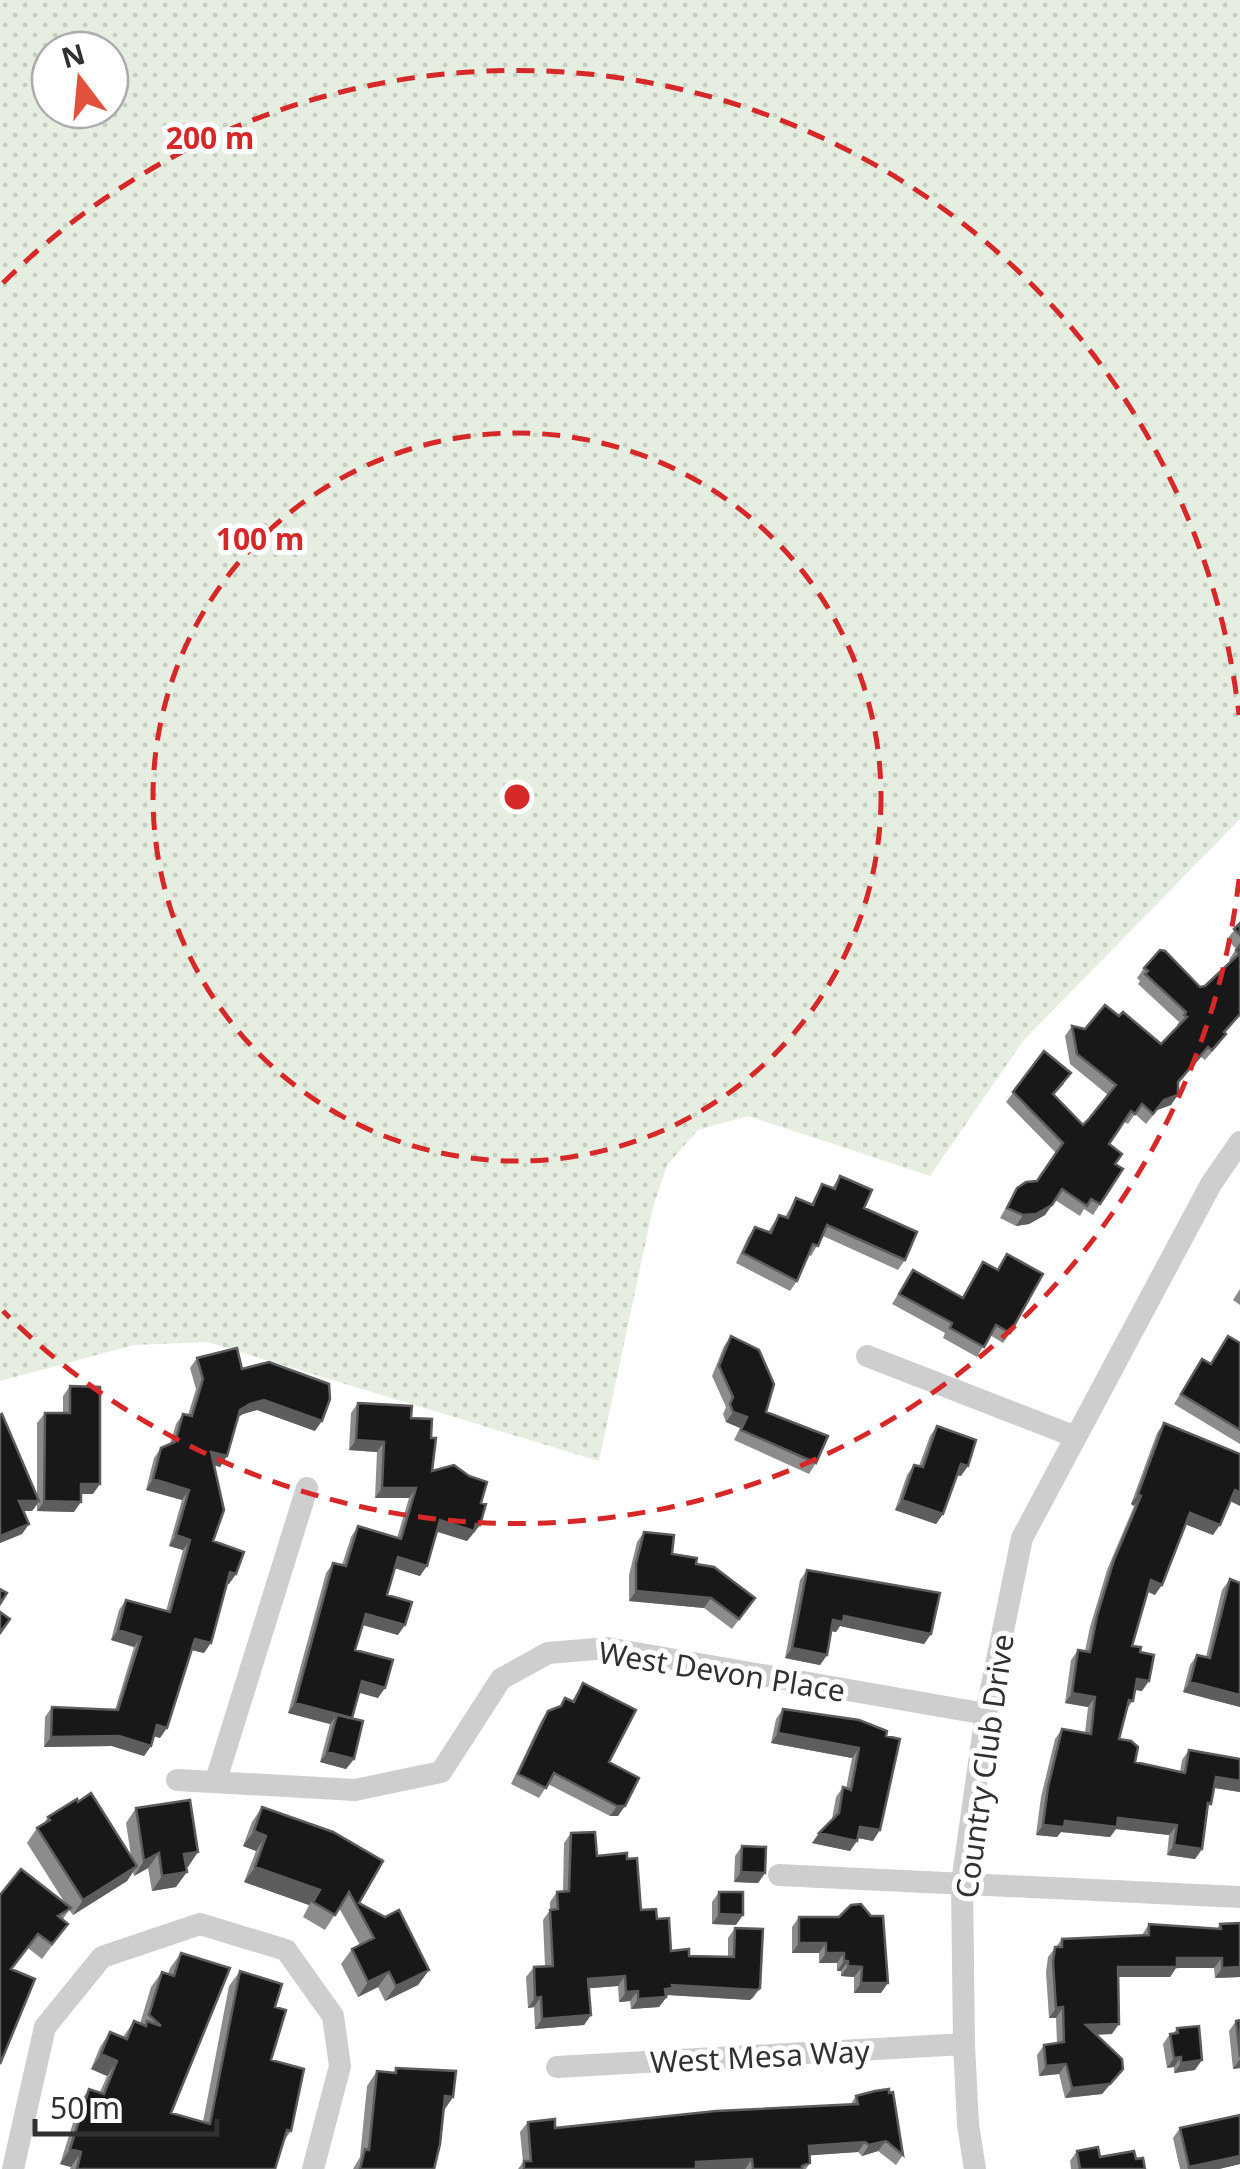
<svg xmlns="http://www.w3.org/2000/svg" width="1240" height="2169" viewBox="0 0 1240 2169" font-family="'Noto Sans',sans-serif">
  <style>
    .grass { fill: url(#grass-dots); fill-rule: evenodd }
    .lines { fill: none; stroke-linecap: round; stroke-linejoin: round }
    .minor { stroke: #cecece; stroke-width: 22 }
    .wall { fill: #8c8c8c }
    .shaded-wall { fill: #5d5d5d }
    .building { fill: #181818; stroke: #5d5d5d; stroke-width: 2.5 }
    .ring { fill: none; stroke: #d62828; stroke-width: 5; stroke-dasharray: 18 12 }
    .labels { text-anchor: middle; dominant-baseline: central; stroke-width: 10; stroke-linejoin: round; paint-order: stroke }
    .street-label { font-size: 30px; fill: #313131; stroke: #fff }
    .centre { fill: #d62828; stroke: #fff; stroke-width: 5 }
    .ring-label { font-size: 30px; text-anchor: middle; font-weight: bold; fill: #d62828; stroke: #fff; stroke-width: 10; stroke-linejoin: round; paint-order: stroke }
  </style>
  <defs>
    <pattern id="grass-dots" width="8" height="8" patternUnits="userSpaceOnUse" patternTransform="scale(2.5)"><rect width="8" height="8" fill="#e5eee0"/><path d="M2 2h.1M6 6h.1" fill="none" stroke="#c5cdc1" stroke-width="1.8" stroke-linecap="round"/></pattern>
  </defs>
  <rect width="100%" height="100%" fill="#fff"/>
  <path class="grass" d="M0 0H1240V819L1023 1041 930 1176 748 1116 698 1130 667 1165 653 1207 599 1461 207 1342 134 1345 0 1381ZM50 50H110V110H50Z"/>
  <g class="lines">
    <path class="minor" d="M867 1356 1076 1437
      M177 1780 355 1790 441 1772 501 1679 548 1653 607 1648 986 1714
      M216 1780 307 1488
      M779 1875 1240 1897
      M557 2067 964 2044
      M13 2169 45 2027 102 1957 200 1924 286 1950 333 2016 340 2066 313 2169
      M975 2169 968 2125 964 2044 962 1883 986 1714 1022 1538 1211 1184 1240 1142"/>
  </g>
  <path class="wall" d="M1240 923V1016L1225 1033 1226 1034 1219 1044 1205 1060 1201 1057 1178 1084 1171 1105 1157 1110 1146 1124 1135 1114 1128 1124 1124 1122 1109 1144 1115 1164 1123 1169 1093 1215 1084 1209 1080 1216 1055 1200 1045 1215 1029 1224 1016 1226 1000 1218 1017 1188 1037 1181 1056 1153 1006 1102 1044 1051 1064 1084 1054 1095 1083 1125 1088 1120 1108 1095 1070 1064 1065 1036 1072 1026 1085 1029 1119 1016 1161 1044 1178 1026 1177 1025 1179 1022 1138 984 1140 981 1137 978 1144 968 1200 987 1205 986 1231 962 1229 960 1236 949 1227 939Z
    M840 1176 905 1260 898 1270 823 1236 811 1256 808 1255 797 1281 790 1291 736 1263 748 1237 755 1227 768 1232 779 1215 785 1217 796 1198 811 1204 822 1184 832 1188Z
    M1007 1254 1010 1333 1003 1343 990 1335 977 1357 943 1338 945 1333 892 1304 913 1270 962 1297 983 1262 997 1270Z
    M1240 1289V1305L1233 1300Z
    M731 1336 766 1412 816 1463 809 1474 734 1440 740 1428 726 1422 723 1414 726 1407 712 1376 724 1346Z
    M1228 1336 1240 1343V1444L1174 1404 1202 1359 1210 1364Z
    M197 1358 242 1369 315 1431 257 1410 243 1414 238 1417 227 1456 220 1467 214 1465 213 1541 236 1574 229 1584 227 1583 204 1653 191 1650 160 1738 154 1736 151 1746 144 1756 112 1746 44 1747 45 1717 52 1707 115 1710 134 1647 111 1640 119 1610 126 1600 166 1611 183 1550 169 1546 182 1500 146 1490 154 1458 161 1448 170 1444 176 1424 183 1414 188 1415 196 1389 190 1368Z
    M70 1386 93 1494H81L74 1512 37 1511V1505L32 1511H24L29 1524 22 1534 0 1543V1415L37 1496V1423L45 1413H63V1396Z
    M358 1403 411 1418 431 1438 432 1471 481 1503 480 1525 467 1541 437 1532 420 1576 395 1568 387 1595 398 1635 363 1625 355 1650 378 1698 359 1693 352 1719 354 1759 346 1769 320 1762 330 1724 288 1713 326 1573 333 1563 342 1565 351 1537 358 1526 397 1538 409 1498H375L377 1452 349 1450 351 1413Z
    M1164 1423 1230 1501 1213 1535 1185 1524 1155 1595 1148 1592 1132 1646 1140 1652 1142 1691 1135 1690 1133 1701 1126 1710 1119 1739 1135 1762 1180 1772 1182 1760 1189 1750 1240 1792 1214 1788 1207 1808 1202 1849 1195 1859 1167 1855 1169 1835 1116 1829 1110 1837 1061 1832 1057 1837 1036 1835 1041 1797 1055 1739 1062 1729 1085 1733 1088 1707 1065 1703 1071 1660 1078 1650 1085 1651 1090 1627 1107 1570 1134 1506 1131 1504 1157 1433Z
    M937 1426 961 1476 957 1475 943 1514 936 1524 895 1510 907 1475 914 1465 919 1466 930 1436Z
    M644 1532 672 1554 696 1564 755 1598 732 1629 704 1608 629 1601V1575L637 1542Z
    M807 1570 931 1634 924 1644 840 1626 836 1632 831 1631 827 1655 820 1665 785 1658 800 1580Z
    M1230 1579 1240 1583V1707L1183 1692 1190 1665 1197 1655 1206 1657 1222 1590Z
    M583 1683 609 1762 639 1778 618 1816H610L548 1784 539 1798 511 1784 541 1721 548 1711 572 1701Z
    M783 1709 859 1720 873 1841 858 1838 850 1851 812 1843 832 1819 836 1797 843 1787 846 1789 852 1758 771 1743 776 1719Z
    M262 1807 429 1970 418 1985 385 2001 378 1987 358 1997 341 1964 352 1949 360 1945 339 1908 325 1930 303 1917 309 1905 244 1882 256 1851 243 1846 252 1822Z
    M136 1808 198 1852 186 1867 176 1887 152 1891 148 1868 134 1876 133 1872 127 1881 73 1915 69 1910 63 1919 68 1924 42 1959 28 1948 12 1969 0 1895 65 1903 27 1843 37 1828 43 1825 48 1817 131 1856 126 1823Z
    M571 1833 597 1856 627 1859 641 1910 657 1919 671 1951 689 1956 728 1957V1938L735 1928 760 1988 753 1998 750 2000 668 1995 659 2007 631 2009 630 2001 619 2002 618 1986 589 1988 591 2015 584 2025 535 2029 534 2007 528 2008 526 1977 534 1967 545 1966 543 1920 550 1910V1902L557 1892H563L564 1843Z
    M742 1846 765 1873 758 1883 734 1882 735 1856Z
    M719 1892 736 1925 712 1924V1902Z
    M799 1917H839L881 1993H854V1977L841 1976V1971H837V1963H819V1953H792V1927Z
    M1149 1924 1217 1929 1220 1924 1240 1977 1215 1978 1214 1968H1176L1170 1977H1118L1112 2034 1096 2035 1123 2069 1102 2094 1065 2098 1059 2074 1039 2076 1037 2055 1044 2045 1057 2043 1056 2018H1049L1046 1972 1048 1957 1062 1939 1142 1935Z
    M181 1953 171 2113 203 2122 229 1986 240 1971 275 2007 271 2060 291 2131 283 2142 275 2169H70L71 2167 60 2164 79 2104 89 2089 100 2092 107 2076 91 2069 100 2047 110 2032 123 2037 134 2021 140 2024 151 1987 162 1972 168 1974 170 1968Z
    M1240 2020V2068L1233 2069 1229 2031 1236 2021Z
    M1177 2028 1195 2070 1174 2073V2067L1167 2068 1163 2044 1170 2034H1173Z
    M396 2068 453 2097 443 2111 434 2169H353L360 2157 367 2086 377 2071 393 2073Z
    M856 2096 903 2155 896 2165 878 2151 862 2156 858 2152 809 2155 810 2163 806 2169H518L523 2162 520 2132 528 2122 555 2128 851 2104Z
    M1240 2115V2164L1219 2169H1180L1173 2138 1180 2128Z
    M1077 2151 1100 2157 1136 2159 1145 2169H1071L1070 2161Z"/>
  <path class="shaded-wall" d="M1178 1095 1171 1105 1157 1110 1146 1124 1164 1100Z
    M1052 1205 1045 1215 1029 1224 1016 1226 1023 1215Z
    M264 1400 322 1421 315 1431 257 1410 243 1414 233 1420 240 1410 250 1404Z
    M733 1412 747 1417 740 1428 726 1422Z
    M356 1440 384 1442 377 1452 349 1450Z
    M211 1452 227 1456 220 1467 204 1462Z
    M961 1464 968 1466 961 1476 954 1474Z
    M153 1479 189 1490 182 1500 146 1490Z
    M81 1484H100L93 1494H74Z
    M382 1488H416L409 1498H375Z
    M1235 1490 1240 1493V1506L1228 1500Z
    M1138 1494 1141 1496 1134 1506 1131 1504Z
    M902 1500 943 1514 936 1524 895 1510Z
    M19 1501H39L32 1511H12Z
    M44 1501 81 1502 74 1512 37 1511Z
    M1190 1513 1220 1525 1213 1535 1182 1523Z
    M440 1520 476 1524 480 1525 467 1541 433 1530Z
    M29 1524 22 1534 0 1543V1536Z
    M176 1535 190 1540 183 1550 169 1546Z
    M398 1557 427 1566 420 1576 391 1567Z
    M230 1572 236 1574 229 1584 223 1582Z
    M1151 1580 1162 1585 1155 1595 1144 1590Z
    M636 1591 711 1598 704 1608 629 1601Z
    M366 1614 405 1625 398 1635 359 1624Z
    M844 1616 931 1634 924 1644 840 1626 836 1632 826 1630 833 1620Z
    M118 1630 141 1637 134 1647 111 1640Z
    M195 1639 211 1643 204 1653 188 1649Z
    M792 1648 827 1655 820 1665 785 1658Z
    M1137 1679 1149 1681 1142 1691 1130 1689Z
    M362 1681 385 1688 378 1698 355 1691Z
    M1190 1682 1240 1695V1707L1183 1692Z
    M1072 1693 1095 1697 1088 1707 1065 1703Z
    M295 1703 352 1718 337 1715 330 1724 288 1713Z
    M157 1725 167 1728 160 1738 150 1735Z
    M778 1733 859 1748 852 1758 771 1743Z
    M119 1736 151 1746 144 1756 112 1746 44 1747 51 1737Z
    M327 1752 354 1759 346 1769 320 1762Z
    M1216 1777 1240 1781V1792L1209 1787Z
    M617 1806H625L618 1816H610Z
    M1118 1818 1177 1825 1169 1835 1116 1829 1110 1837 1061 1832 1057 1837 1036 1835 1043 1825 1065 1821Z
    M860 1827 880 1830 873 1841 853 1837Z
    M254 1831 266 1836 256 1851 243 1846Z
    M819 1833 857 1841 850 1851 812 1843Z
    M1174 1845 1202 1849 1195 1859 1167 1855Z
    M198 1852 188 1867 174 1869 184 1854Z
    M159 1853 148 1868 134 1876 144 1861Z
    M137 1866 127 1881 73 1915 83 1900Z
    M255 1867 320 1890 309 1905 244 1882Z
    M187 1872 176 1887 152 1891 162 1876Z
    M741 1872 765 1873 758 1883 734 1882Z
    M719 1914 743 1915 736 1925 712 1924Z
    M799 1943H826L819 1953H792Z
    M826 1953H844L837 1963H819Z
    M1177 1958H1222L1214 1968H1176L1170 1977H1111L1118 1967Z
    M844 1961H848L841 1971H837Z
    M848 1966 862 1967 854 1977 841 1976Z
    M1240 1967V1977L1215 1978 1222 1968Z
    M429 1970 418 1985 385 2001 396 1986Z
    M389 1972 378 1987 358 1997 368 1982Z
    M625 1976 618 1986 581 1989 588 1979Z
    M861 1983H888L881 1993H854Z
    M672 1985 760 1988 750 2000 668 1995 659 2007 631 2009 638 1999Z
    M638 1991 630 2001 619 2002 626 1992Z
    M541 1997 534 2007 528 2008 535 1998Z
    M1063 2007 1056 2018H1049L1056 2008Z
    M591 2015 584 2025 535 2029 542 2019Z
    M1119 2024 1112 2034 1079 2035 1086 2025Z
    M101 2054 117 2061 107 2076 91 2069Z
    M1181 2057 1174 2067 1167 2068 1174 2058Z
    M1240 2059V2068L1233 2069Z
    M1202 2060 1195 2070 1174 2073 1181 2063Z
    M1066 2064 1059 2074 1039 2076 1046 2066Z
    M1123 2069 1102 2094 1065 2098 1072 2088Z
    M445 2096 453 2097 443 2112Z
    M886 2141 878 2151 862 2156 869 2145Z
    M865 2142 858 2152 802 2156 809 2146Z
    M70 2149 81 2152 71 2167 60 2164Z
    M1240 2156V2164L1219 2169H1188L1189 2167Z
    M752 2159 745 2169H690L696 2162Z"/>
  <path class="building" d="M1240 923V935L1234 929Z
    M1240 945V1014L1224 1032 1226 1034 1212 1050 1208 1047 1178 1082V1095L1164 1100 1153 1114 1142 1104 1135 1114 1131 1111 1109 1144 1122 1154 1115 1164 1123 1169 1100 1204 1091 1199 1087 1206 1062 1189 1052 1205 1036 1214 1023 1215 1007 1208 1017 1188 1026 1182 1037 1181 1063 1143 1013 1092 1044 1051 1071 1073 1053 1094 1083 1125 1088 1120 1116 1085 1077 1054 1072 1026 1085 1029 1105 1005 1119 1016 1123 1012 1161 1044 1187 1017 1184 1015 1186 1012 1145 974 1148 971 1144 968 1160 950 1165 951 1200 987 1205 986 1239 954 1236 950Z
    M840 1176 872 1190 864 1208 917 1232 905 1260 827 1225 818 1246 813 1244 797 1281 743 1253 755 1227 771 1233 779 1215 788 1218 796 1198 813 1205 822 1184 835 1189Z
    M1007 1254 1043 1274 1010 1333 996 1325 984 1347 950 1328 952 1323 899 1294 913 1270 963 1298 983 1262 998 1270Z
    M731 1336 759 1350 774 1384 766 1412 828 1436 816 1463 741 1430 747 1417 733 1412 730 1404 733 1397 719 1366Z
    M1228 1336 1240 1343V1430L1181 1394 1202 1359 1211 1364Z
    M237 1348 242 1369 269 1362 329 1384 330 1399 322 1421 264 1400 250 1404 240 1410 227 1456 211 1452 224 1510 213 1541 244 1552 236 1574 230 1572 211 1643 195 1639 167 1728 157 1725 151 1746 119 1736 51 1737 52 1707 118 1710 141 1637 118 1630 126 1600 170 1612 190 1540 176 1535 189 1490 153 1479 161 1448 175 1442 183 1414 192 1416 203 1379 197 1358Z
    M70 1386 100 1387V1484H81V1502L44 1501 45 1413H70Z
    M358 1403 412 1406 411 1418 432 1419 431 1438H436L432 1471 454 1465 469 1476 487 1482 481 1503 486 1504 480 1525 476 1524 474 1531 440 1520 427 1566 398 1557 387 1595 412 1602 405 1625 366 1614 355 1650 393 1660 385 1688 362 1681 352 1718 295 1703 333 1563 346 1566 358 1526 401 1539 416 1488H382L384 1442 356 1440Z
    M2 1414 39 1501H19L29 1524 0 1536V1415Z
    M1164 1423 1240 1454V1493L1235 1490 1220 1525 1190 1513 1162 1585 1151 1580 1132 1646 1141 1647 1140 1652 1154 1655 1149 1681 1137 1679 1133 1701 1129 1700 1119 1739 1131 1741 1138 1747 1135 1762 1185 1773 1189 1750 1240 1759V1781L1216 1777 1211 1804 1208 1803 1202 1849 1174 1845 1177 1825 1118 1818 1117 1827 1065 1821 1064 1827 1043 1825 1048 1787 1062 1729 1091 1734 1095 1697 1072 1693 1078 1650 1090 1652 1097 1616 1114 1560 1141 1496 1138 1494Z
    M937 1426 976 1440 968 1466 961 1464 943 1514 902 1500 914 1465 923 1467Z
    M644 1532 674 1535 672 1554 697 1558 696 1564 714 1567 755 1598 739 1619 711 1598 636 1591V1564Z
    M807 1570 940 1593 931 1634 844 1616 843 1622 833 1620 827 1655 792 1648Z
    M1230 1579 1240 1583V1695L1190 1682 1197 1655 1210 1658Z
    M0 1589 7 1593 0 1604Z
    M0 1612 10 1619 0 1633Z
    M583 1683 636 1710 609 1762 639 1778 625 1806H617L554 1773 546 1788 518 1774 548 1711 561 1706 565 1698 574 1702Z
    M783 1709 859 1720 887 1731 886 1736 900 1739 880 1830 860 1827 857 1841 819 1833 839 1813 843 1787 851 1790 859 1748 778 1733Z
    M337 1715 363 1721 354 1759 327 1752Z
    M91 1793 137 1866 83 1900 37 1828 50 1820 48 1817 77 1799 78 1802Z
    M190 1800 198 1852 184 1854 187 1872 162 1876 159 1853 144 1861 136 1808Z
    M262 1807 333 1832 383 1861 359 1903 385 1917 399 1910 429 1970 396 1986 389 1972 368 1982 352 1949 374 1938 349 1892 335 1915 313 1902 320 1890 255 1867 266 1836 254 1831Z
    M595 1832 597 1856 627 1853V1859L637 1858 641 1910 656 1909 657 1919 669 1918 671 1951 689 1949V1956L734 1957 735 1928 763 1929 760 1988 757 1990 672 1985 673 1988 665 1989 666 1997 638 1999V1991L626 1992 625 1976 588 1979 591 2015 542 2019 541 1997 535 1998 534 1967 553 1966 550 1910 558 1909 557 1892 569 1891 571 1833Z
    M742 1846 766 1847 765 1873 741 1872Z
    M21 1869 71 1908 58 1916 68 1924 52 1944 38 1934 11 1969 35 1979 0 2064V1895Z
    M719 1892H743V1915L719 1914Z
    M861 1904 871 1916H883L888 1983H861L862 1967 848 1966V1961H844V1953H826V1943H799V1917H839L851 1905Z
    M1240 1923V1967L1222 1968V1958H1177V1967H1118L1119 2024 1086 2025 1122 2059 1123 2069 1110 2084 1072 2088 1066 2064 1046 2066 1044 2045 1064 2042 1063 2007 1056 2008 1053 1962 1055 1947H1062V1939L1149 1935V1924L1221 1929 1220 1924Z
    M181 1953 230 1968 171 2113 210 2124 240 1971 282 1984 275 2007 286 2010 271 2060 304 2069 291 2131 287 2130 275 2169H77L81 2152 70 2149 89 2089 104 2094 117 2061 101 2054 110 2032 127 2039 134 2021 146 2026 147 2021 161 2026 149 2015 162 1972 174 1976Z
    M1240 2020V2057L1236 2021Z
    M1199 2026 1202 2060 1181 2063V2057L1174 2058 1170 2034 1178 2033 1177 2028Z
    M396 2068 456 2071 453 2097 445 2096 440 2144 434 2169H360L365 2149 369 2150 377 2071 396 2073Z
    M889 2089V2093L893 2092 903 2155 886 2141 869 2145 865 2142 809 2146 810 2163 802 2166V2169H753L752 2159 696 2162V2169H524V2161H531L528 2122 555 2119V2128L716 2111 858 2104 856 2096 875 2091Z
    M1240 2115V2156L1189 2167 1180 2128Z
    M1098 2147 1100 2157 1134 2151 1136 2159 1143 2158 1145 2169H1080L1077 2151Z"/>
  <g class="ring">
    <circle cx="517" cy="797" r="364"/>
    <path d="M1239 879A727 727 0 0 1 3 1311M3 283A727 727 0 0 1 1239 715"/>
  </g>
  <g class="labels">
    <g class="street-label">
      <text transform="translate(722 1671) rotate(9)">West Devon Place</text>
      <text transform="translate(984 1766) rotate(-82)">Country Club Drive</text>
      <text transform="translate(760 2056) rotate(-3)">West Mesa Way</text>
    </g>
  </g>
  <circle cx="517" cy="797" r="15" class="centre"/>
  <g class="ring-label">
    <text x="210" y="149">200 m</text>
    <text x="260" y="550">100 m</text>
  </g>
  <g transform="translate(80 80) rotate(344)"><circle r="48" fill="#ffffff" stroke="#adadad" stroke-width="2.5"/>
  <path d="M0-8L18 38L0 25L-18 38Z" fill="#e1513b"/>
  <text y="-15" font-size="28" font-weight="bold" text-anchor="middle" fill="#313131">N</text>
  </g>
  <path d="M35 2119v15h182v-15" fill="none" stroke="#313131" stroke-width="5"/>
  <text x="50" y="2119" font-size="30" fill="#313131" stroke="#ffffff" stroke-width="8" paint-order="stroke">50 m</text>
</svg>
